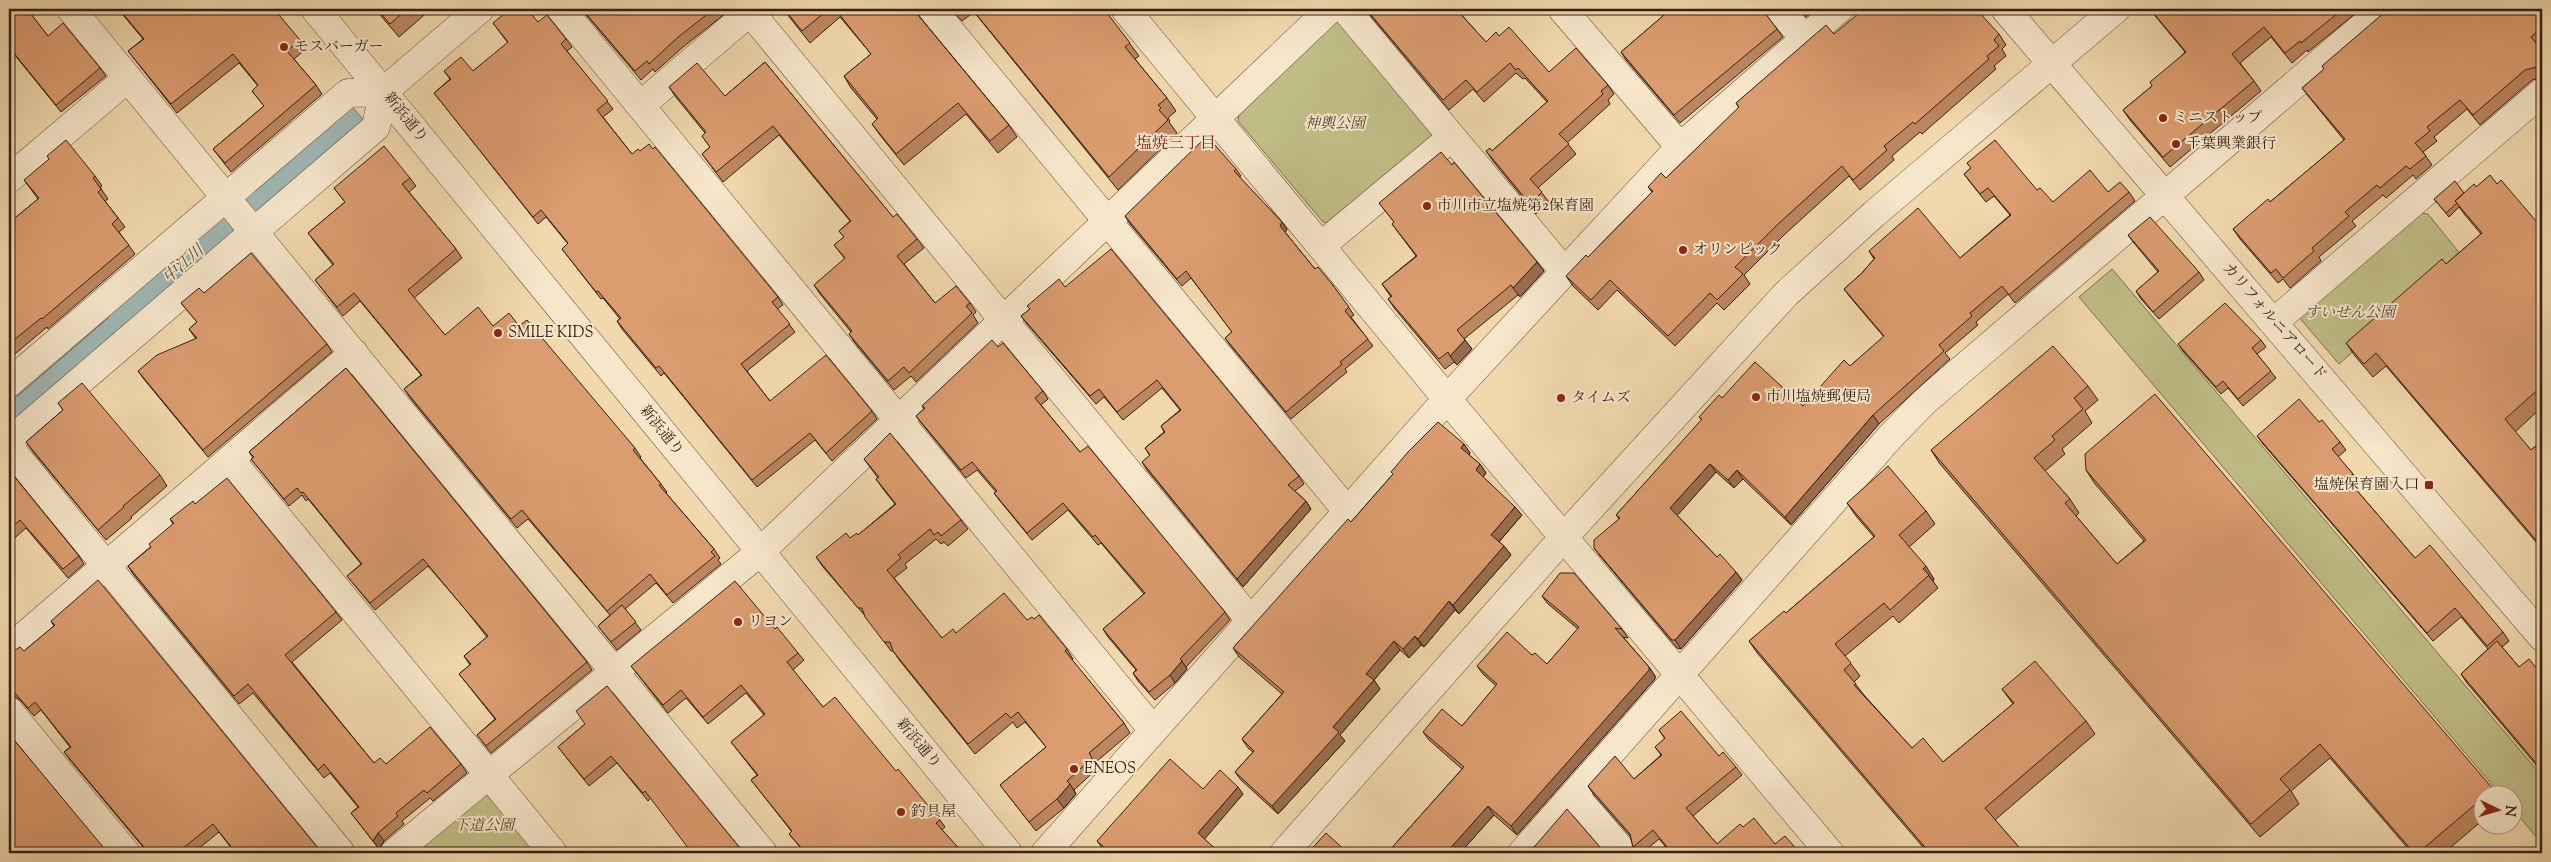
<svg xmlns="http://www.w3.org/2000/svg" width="2551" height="862" viewBox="0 0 2551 862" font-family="'Sorts Mill Goudy','Noto Serif JP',serif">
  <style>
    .green { fill: #c0bd86; stroke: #7c6e4c }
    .water { fill: #9fb7b5; stroke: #757a74 }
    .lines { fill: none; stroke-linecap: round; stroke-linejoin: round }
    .shore { stroke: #6b6b64; stroke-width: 1 }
    .minor-casing { stroke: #664d3a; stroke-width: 29 }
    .minor { stroke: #f6e6ca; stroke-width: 28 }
    .wall { fill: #bc865f; stroke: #371f13 }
    .shaded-wall { fill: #996d4e; stroke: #371f13 }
    .building { fill: #db9c6f; stroke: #371f13 }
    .poi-dot { fill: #8f2418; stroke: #f6e6ca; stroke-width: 2 }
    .labels { text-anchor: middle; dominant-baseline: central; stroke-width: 4; stroke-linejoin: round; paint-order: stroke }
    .poi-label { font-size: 15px; fill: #371f13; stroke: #f6e6ca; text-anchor: start }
    .street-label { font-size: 15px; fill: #371f13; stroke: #f6e6ca }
    .park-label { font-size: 15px; font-style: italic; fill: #594630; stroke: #f6e6ca }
    .neighbourhood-label { font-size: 16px; fill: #7a1f14; stroke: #f6e6ca }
    .water-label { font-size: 16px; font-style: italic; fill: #564d44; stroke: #f6e6ca }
  </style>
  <rect width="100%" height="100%" fill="#f1d8ad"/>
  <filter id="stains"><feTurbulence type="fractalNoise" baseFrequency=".004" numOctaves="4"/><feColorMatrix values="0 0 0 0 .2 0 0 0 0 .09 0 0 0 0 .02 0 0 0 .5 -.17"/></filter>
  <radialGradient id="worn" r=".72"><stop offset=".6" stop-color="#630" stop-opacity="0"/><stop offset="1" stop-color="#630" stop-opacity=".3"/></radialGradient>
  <path class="green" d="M1331 21H1344L1435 130 1434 141 1335 223 1323 222 1238 121 1240 107Z
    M2421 213 2428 214 2461 255 2339 364 2298 316Z
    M2112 269 2542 776V844L2514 810V794H2500L2079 297Z
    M481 792 494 793 543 853H407Z"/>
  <path class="water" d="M350 104 367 124 9 432V397Z"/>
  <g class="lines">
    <path class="shore" d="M9 400 14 399 108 318"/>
    <defs>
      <path id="minor" d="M71 9 763 853
        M315 9 1008 853
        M561 9 1153 730
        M932 9 1348 512
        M1125 9 1447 399 1830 853
        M1345 9 1564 271
        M1562 9 1680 147
        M1779 9 1804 38
        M2005 9 2542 637
        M750 12 1251 621
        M641 105 753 9
        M9 179 128 78
        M1322 245 1452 137
        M2274 322 2542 92
        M9 383 348 93 383 92
        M9 442 376 127 383 92 480 9
        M9 447 341 853
        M230 459 553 853
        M9 649 354 353
        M9 711 126 853
        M1575 796 1624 853
        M394 853 760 552 1330 9
        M1045 853 1447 399 1680 147 1839 9
        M1284 853 1563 538 1786 294 1874 214 2116 9
        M1522 853 1891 436 1925 401 2383 9"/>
    </defs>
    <use href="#minor" class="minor-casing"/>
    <use href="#minor" class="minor"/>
  </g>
  <path class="wall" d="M9 9H35L30 13 48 36 100 68 106 76 61 112 9 48Z
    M118 9H266L300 40 306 49 294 59 316 85 322 94 231 172 213 149 264 106 252 91 258 86 239 63 177 113 135 60 128 51 143 39Z
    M375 9H431L399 37Z
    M581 9H731L683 47 655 72 653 69 641 80Z
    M783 9H916L919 16 1009 125 1017 137 998 153 966 114 904 165 880 135 872 124 877 119 851 88 844 76 871 54 840 17 810 43Z
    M951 9H1104L1139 56 1135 59 1167 98 1176 111 1168 118 1170 121 1169 122 1177 133 1118 190 974 12 962 21Z
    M1365 9H1462L1459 12 1486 42 1499 36 1549 72 1608 85 1614 94 1608 100 1610 104 1567 143 1576 154 1538 188 1549 202 1536 214 1493 161 1486 151H1492L1547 102 1525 78 1523 79 1516 73 1484 102 1473 89 1449 110Z
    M1625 9H1632L1628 12Z
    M1671 9H1764V12L1783 37 1680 123 1626 60 1621 52Z
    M1799 9H1812L1813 11 1806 17Z
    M2038 9H2049L2043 15Z
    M2050 9H2064L2056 15Z
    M2150 9H2361L2308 52 2307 50 2292 63 2271 37 2240 63 2254 81 2261 91 2170 167 2130 120 2123 110 2152 86 2185 52 2156 17Z
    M2542 9V43L2538 46 2542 50V77L2532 80 2480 125 2467 109 2434 137 2437 141 2423 152 2432 165 2416 179 2413 175 2386 198 2383 195 2352 221 2356 226 2319 257 2321 261 2290 288 2283 279 2278 283 2240 239 2233 229 2270 202 2344 140 2309 97 2302 88 2324 70 2386 11Z
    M538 22 566 39 572 47 567 51 613 109 603 117 632 154 778 297 783 305 777 309 795 332 747 371 770 401 872 411 877 419 832 461 815 440 757 487 664 373 661 376 622 329 617 321 620 319 603 298 601 299 562 249 568 244 546 217 538 224 434 93 450 79 444 71H473L508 43 493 23Z
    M1834 34H1999L2006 45 2002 49 2006 56 1994 66 1996 69 1922 134 1920 132 1892 156 1894 160 1860 190 1849 176 1784 235 1744 275 1750 284 1724 310 1717 303 1675 346 1617 290 1598 310 1573 286 1566 276 1588 257 1652 192 1648 187 1666 178 1739 108 1736 103Z
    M765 62 893 217 917 239 924 248 904 264 935 303H970L976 312 973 315 978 323 916 382 911 376 894 390 855 343 849 334 851 332 820 294 814 285 845 259 834 245 844 237 839 231 850 221 779 135 723 182 702 154 710 147 702 136 705 133 675 96 669 87 725 96Z
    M1967 163 2037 190 2053 202 2108 192H2129L2135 201 2015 303 2008 294 1976 322 1978 325 1945 353 1950 359 1879 424 1791 525 1743 479 1734 488 1716 472 1677 515 1717 557 1736 572 1742 580 1681 649 1677 648 1600 556 1594 548 1619 519 1616 515 1702 420 1699 417 1722 398 1803 406 1884 337 1850 297 1844 289 1861 274 1874 259 1869 251 1960 258 2010 215 1994 196 1986 202 1970 182 1964 174 1971 168Z
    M1236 169 1241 176 1239 177 1282 222 1287 229 1285 232 1315 269 1332 284 1354 315 1351 317 1373 346 1345 369 1347 372 1291 419 1230 345 1225 338 1232 332 1191 278 1182 286 1130 224 1125 216Z
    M95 176 102 186 100 187 108 199 105 201 125 227 119 232 135 254 48 329 47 327 9 359V223L38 199 24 180Z
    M410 178 416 186 409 192 456 249 462 258 414 298 445 335 493 326H519L635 448 641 457 640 458 661 484 667 492 666 493 714 549 720 558 718 560 721 564 673 603 656 583 625 609 641 630 617 650 598 626 610 615 528 519 517 528 410 398 404 389 421 375 360 301 343 316 315 280 333 265 314 241 308 233 345 202 334 188Z
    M2497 184 2542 228V407L2515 432 2531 450 2542 441V549L2386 366 2373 377 2355 356 2346 343 2446 264 2481 234 2465 215 2459 207 2449 217 2434 199 2464 193 2476 187Z
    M1379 203 1537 262 1544 271 1520 297 1518 295 1464 339 1472 349 1457 365 1454 362 1445 369 1395 309 1388 299 1391 297 1382 284 1416 256 1392 224 1394 222Z
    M2128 235 2199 272 2204 280 2159 319 2141 299 2136 291 2158 272 2134 243Z
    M1065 287 1299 476 1304 484 1295 491 1306 501 1311 509 1243 587 1147 470 1142 462 1150 456 1145 448 1164 432 1161 426 1180 410 1162 388 1123 420 1104 397 1096 404 1027 324 1021 316 1030 309 1027 306Z
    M204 293 327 344 332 352 208 457 143 378 138 371 196 339 189 329 197 322 181 303Z
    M2261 340 2266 347 2257 354 2276 378 2243 406 2228 388 2221 394 2183 351 2178 344Z
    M998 347 1043 391 1048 399 1041 405 1080 452 1225 612 1230 620 1186 667 1187 669 1175 683 1155 700 1138 681 1133 673 1136 670 1108 637 1103 629 1144 594 1101 543 1098 545 1068 510 1032 540 1000 501 994 493 996 492 977 470 966 478 922 424 916 416 924 409 922 406Z
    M346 368 587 662 592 670 491 753 477 735 495 719 459 674 470 665 464 656 487 637 465 609 428 566 375 610 347 576 361 564 308 499 306 501 302 495 289 506 251 459 253 458 249 452Z
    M2088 386 2098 400 2085 411 2092 423 2062 449 2065 454 2045 471 2070 499 2079 513 2076 516 2117 564 2144 541 2095 484 2086 470 2493 789 2497 794H2484V819L2444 853H2412L2330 758 2291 791 2299 804 2260 837 1940 464 1931 450Z
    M58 403 160 475 167 486 131 517 132 518 106 540 34 453 26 442 63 410Z
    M2319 422 2340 442 2346 450 2338 457 2353 474 2359 483 2354 487 2415 558 2503 632 2509 641 2502 647 2519 667 2542 675V772L2467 683 2461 674 2488 649 2461 617 2433 641 2263 444 2257 436Z
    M1464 444 1470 453 1469 455 1480 464 1486 473 1483 477 1522 515 1499 542 1504 546 1511 555 1459 614 1455 610 1424 647 1421 645 1409 658 1400 650 1374 680 1380 689 1340 735 1345 741 1278 814 1241 780 1235 772 1253 752 1248 748 1242 739 1282 694 1239 657 1233 648 1351 522 1393 474 1391 472Z
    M864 459 961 520 968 529 948 546 944 542 941 544 936 539 905 564 907 568 894 578 942 638 956 633 1027 620 1067 649 1073 659 1072 660 1124 723 1130 733 1096 762 1099 767 1074 790 1076 794 1064 808 1036 831 1000 785 1046 747 1025 722 1017 728 1013 722 975 754 900 661 893 651H891L866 617 823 567 816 557 850 538 858 535 895 504 883 489 876 479 878 478Z
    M9 470 79 556 84 564 68 578 26 528 9 543Z
    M1847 503 1926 511 1935 524 1909 547 1934 579 1933 581 1938 588 1899 623 1893 616 1845 656 1860 676 1854 682 1864 695 1912 748 1943 762 2013 704 2002 689 2086 721 2095 734 1995 820 2024 853H1928L1758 654 1749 641 1786 613 1874 537 1856 516Z
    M195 504 336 612 342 620 292 662 374 763 386 764H461L467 773 433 801 430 798 402 821 404 824 384 841 379 849 351 813 358 807 330 773 324 778 253 693 239 704 133 574 128 566 151 547 173 524 170 519Z
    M9 577 13 583 9 587Z
    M1542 596 1622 629 1628 638 1623 637 1649 667 1655 676V679L1517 835 1494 815 1460 853H1387L1462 769 1429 740 1423 732 1462 726 1496 686 1483 674 1477 666 1532 655 1547 664 1578 629 1548 604Z
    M51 621 322 853H235L219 832 193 853H148L70 760 64 752 70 747 41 710 34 716 21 701 14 696H9V654L24 651 54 626Z
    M775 629 798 653 804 660 793 670 823 707 896 771 940 820 945 827 942 830 963 853H805L789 834 792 832 751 780 757 775 731 742 764 715 746 693 708 724 686 698 668 713 631 666Z
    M585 724 744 853 651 798 648 801 617 763 589 786 558 747Z
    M1659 730 1719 756 1736 767 1742 775 1693 816 1717 844 1743 827 1775 844 1800 853H1671L1659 839 1642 853H1637L1633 847 1630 836 1594 795 1588 786 1634 779 1661 755 1655 747 1665 739Z
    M1203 789 1243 794 1204 839 1220 853H1103L1102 852 1104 850 1097 841Z"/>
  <path class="shaded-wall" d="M913 9H916L920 19Z
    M1282 222 1287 229 1285 233 1280 226Z
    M1537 262 1544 271 1520 297 1513 288Z
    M1465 340 1472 349 1457 365 1450 356Z
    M1873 415 1879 424 1791 525 1785 517Z
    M1464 444 1470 453 1467 456 1461 448Z
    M1480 464 1486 473 1482 478 1476 470Z
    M1710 464 1716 472 1676 517 1670 508Z
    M1737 470 1743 479 1734 488 1728 480Z
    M1306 501 1311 509 1243 587 1237 579Z
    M1515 507 1522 515 1497 544 1491 535Z
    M1504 546 1511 555 1459 614 1453 605Z
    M1926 566 1934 579 1933 581 1923 569Z
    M1736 572 1742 580 1681 649 1675 640Z
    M1449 601 1455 610 1424 647 1418 639Z
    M1415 636 1421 645 1409 658 1403 649Z
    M1394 641 1400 650 1372 682 1366 674Z
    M1182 661 1187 669 1175 683 1170 675Z
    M1649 667 1655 676V679L1517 835 1511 826Z
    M1374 680 1380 689 1340 735 1345 741 1278 814 1272 806 1333 727Z
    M1070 784 1076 794 1064 808 1057 799Z
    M1238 787 1243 794 1203 841 1198 833Z
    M1488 806 1494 815 1460 853H1446Z
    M378 833 384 841 379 849 373 841Z"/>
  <path class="building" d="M9 9H27L48 36 63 23 100 68 56 105 9 47Z
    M119 9H266L269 12 272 9H274L300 40 287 51 316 85 225 163 213 149 264 106 252 91 258 85 233 54 171 104 128 51 144 39Z
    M377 9H407L390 24Z
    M510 9H527L538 22 547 15 566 39 561 44 608 101 597 110 632 154 638 149 640 151 649 144 653 149 655 147 778 297 772 302 790 324 741 364 770 401 826 355 872 411 826 453 810 433 752 480 659 366 656 368 617 321 621 318 598 291 596 292 562 249 568 243 541 210 533 217 434 93 451 79 444 71 461 57 473 71 508 42 493 23Z
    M582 9H714L677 38 649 64 647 61 635 71Z
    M784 9H829L802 31Z
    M835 9H913L1009 125 990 141 958 103 896 154 872 124 878 118 844 76 871 54Z
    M972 9H1104L1130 43 1125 47 1167 98 1158 105 1161 108 1159 110 1168 120 1109 177Z
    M1366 9H1456L1486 42 1496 32 1499 36 1509 27 1549 72 1576 48 1608 85 1601 91 1603 94 1559 134 1569 144 1530 179 1542 192 1530 204 1486 151 1490 148 1492 151 1548 101 1518 68 1516 70 1510 63 1477 92 1466 80 1443 100Z
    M1671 9H1762L1777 29 1674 115 1621 52Z
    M1864 9H1976L1999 34 1994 40 1999 46 1987 56 1989 59 1915 124 1913 122 1884 146 1887 150 1853 180 1842 166 1777 225 1735 267 1743 274 1717 300 1710 293 1668 336 1610 280 1591 300 1566 276 1586 255 1588 257 1653 191 1648 187 1661 173 1666 178 1739 107 1736 103 1826 25 1834 34Z
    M2150 9H2343L2301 43 2300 41 2285 53 2264 27 2232 54 2254 81 2163 157 2123 110 2152 86 2150 82 2186 52Z
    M2388 9H2542V27L2531 37 2542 50V62L2537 67 2525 70 2473 115 2460 100 2427 127 2430 131 2415 143 2426 156 2410 169 2406 166 2380 188 2377 185 2345 212 2349 216 2312 248 2314 251 2283 278 2276 269 2271 273 2233 229 2268 199 2270 202 2345 139 2302 88 2324 69 2322 66 2386 11Z
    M765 62 893 217 897 214 917 239 897 256 935 303 956 286 970 303 966 306 972 313 909 373 904 367 888 381 849 334 852 331 814 285 845 258 834 245 844 237 839 231 851 221 773 126 716 172 702 154 710 147 702 136 706 132 669 87 697 63 725 96Z
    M1207 136 1236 169 1234 171 1282 222 1280 226 1315 269 1318 267 1332 284 1349 307 1345 311 1368 339 1340 362 1342 364 1286 412 1225 338 1232 332 1186 271 1177 279 1125 216Z
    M66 140 95 176 93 178 101 189 98 192 118 218 112 224 129 245 42 319 41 318 9 344V223L39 198 24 180 49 159 47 156Z
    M1995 140 2037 190 2040 188 2053 202 2090 170 2108 192 2120 182 2129 192 2009 295 2002 286 1970 313 1972 316 1939 345 1944 351 1873 415 1785 517 1737 470 1728 480 1710 464 1670 508 1717 557 1720 554 1736 572 1675 640H1672L1594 548V540L1620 518 1616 515 1702 419 1699 417 1719 395 1722 398 1755 362 1803 406 1844 360 1850 366 1884 336 1844 289 1861 274 1875 258 1869 251 1918 208 1960 258 2011 215 1988 188 1980 194 1964 174 1971 168 1967 163Z
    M384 146 410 178 402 184 456 249 408 290 445 335 478 307 493 326 509 313 519 326 527 320 635 448 633 450 661 484 659 485 714 549 711 552 715 556 667 595 650 574 607 611 522 510 511 519 404 389 422 375 354 293 337 307 315 280 334 264 308 233 345 202 334 188Z
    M1441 152 1452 165 1454 162 1537 262 1513 288 1511 285 1457 330 1465 340 1450 356 1448 352 1439 359 1388 299 1392 296 1382 284 1417 256 1392 224 1394 222 1379 203Z
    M2490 175 2497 184 2501 180 2542 228V386L2505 419 2531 450 2542 441V547L2376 353 2364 364 2346 343 2442 259 2446 264 2482 233 2455 201 2474 184 2476 187Z
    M2455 181 2464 193 2455 201 2457 203 2446 213 2434 199Z
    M2150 217 2199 272 2153 312 2136 291 2159 271 2128 235Z
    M1111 249 1299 476 1288 485 1306 501 1237 579 1142 462 1150 455 1145 448 1165 432 1161 426 1181 410 1157 380 1117 412 1099 389 1090 396 1021 316 1030 309 1027 306 1059 279 1065 287Z
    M251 253 327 344 203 450 138 371 157 355 197 338 189 329 197 322 181 303 199 288 204 293Z
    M2225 303 2261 340 2252 348 2271 371 2238 399 2223 381 2216 387 2178 344Z
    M992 340 998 347 1003 343 1043 391 1035 398 1080 452 1088 446 1225 612 1180 659 1182 661 1170 675 1149 692 1133 673 1137 670 1103 629 1145 593 1095 535 1093 537 1063 503 1027 533 994 493 997 491 972 462 961 470 916 416 925 408 922 406Z
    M2053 346 2088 386 2074 398 2083 409 2052 436 2055 440 2034 458 2070 499 2065 503 2117 564 2146 540 2086 470 2085 454 2155 394 2493 789 2486 794H2484V797L2418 853H2414L2320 744 2280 779 2290 790 2251 824 1931 450Z
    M346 368 587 662 486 746 477 735 496 719 459 674 471 664 464 656 488 636 459 602 423 559 370 603 347 576 362 564 303 492 301 493 297 488 284 499 251 459 254 457 249 452Z
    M82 383 160 475 123 506 124 507 98 530 26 442 63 410 58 403Z
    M2299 399 2319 422 2322 420 2340 442 2332 449 2353 474 2347 479 2415 558 2430 545 2503 632 2487 646 2455 608 2427 633 2257 436Z
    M1438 422 1464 444 1461 448 1480 464 1476 470 1515 507 1491 535 1504 546 1453 605 1449 601 1418 639 1415 636 1403 649 1394 641 1366 674 1374 680 1333 727 1339 732 1272 806 1235 772 1254 751 1242 739 1284 692 1233 648 1348 519 1351 522 1393 474 1391 472 1408 452Z
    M890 433 961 520 941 536 938 532 934 535 930 529 898 555 901 558 887 570 942 638 953 629 956 633 1004 593 1027 620 1032 617 1034 619 1039 615 1067 649 1065 651 1124 723 1089 753 1092 758 1067 781 1070 784 1057 799 1029 822 1000 785 1046 747 1018 712 1011 718 1006 713 968 744 893 651 890 642H884L865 617 862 608H858L816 557 846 533 850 538 857 533 858 535 896 504 876 479 879 477 864 459Z
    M1888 466 1926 511 1899 535 1926 566 1923 569 1929 575 1890 610 1884 603 1835 644 1851 663 1844 670 1856 684 1854 685 1912 748 1923 738 1943 762 2014 703 2002 689 2035 661 2086 721 1985 808 2024 853H1930L1749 641 1784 611 1786 613 1875 536 1847 503Z
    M9 470 79 556 63 569 20 520 9 530Z
    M227 478 336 612 285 655 374 763 380 758 386 764 430 727 461 764 427 793 424 790 396 813 398 816 378 833 373 841 351 813 359 807 324 764 318 770 248 684 234 696 128 566 151 547 149 544 174 523 170 519 193 501 195 504Z
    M1560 573H1574L1622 629 1615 628 1649 667V670L1511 826 1488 806 1446 853H1387L1464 767 1423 732 1442 709 1462 726 1497 684 1477 666 1507 632 1532 655 1535 653 1547 664 1579 627 1542 596Z
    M98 580 322 853H236L213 824 177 853H149L64 752 71 747 35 702 28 708 15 693 9 688V654L20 647 24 651 55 625 51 621Z
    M735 581 775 629 777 627 798 653 787 662 823 707 835 697 896 771 898 769 940 820 936 823 963 853H806L789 834 792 831 751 780 758 775 731 742 765 714 741 685 703 717 681 690 663 705 631 666Z
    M622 605 636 622 611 642 598 626Z
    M2497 641 2519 667 2529 659 2542 675V770L2461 674Z
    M607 686 744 853H692L645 791 643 793 611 756 584 779 558 747 585 724 576 711Z
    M1681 711 1719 756 1723 752 1736 767 1686 808 1717 844 1740 824 1743 827 1754 818 1775 844 1785 836 1800 853H1672L1653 830 1633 847 1630 834 1588 786 1615 756 1634 779 1662 755 1655 747 1665 738 1659 730Z
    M9 734 108 853H9Z
    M1170 759 1203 789 1220 770 1238 787 1198 833 1220 853H1104L1102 852 1105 848 1097 841Z
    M1567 809 1605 853H1526L1535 846Z
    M1326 833 1348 853H1308Z"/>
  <g class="poi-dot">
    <circle cx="284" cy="47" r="5"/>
    <circle cx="2163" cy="118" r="5"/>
    <circle cx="2176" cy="144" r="5"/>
    <circle cx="1427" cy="206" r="5"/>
    <circle cx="1683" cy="250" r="5"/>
    <circle cx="498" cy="333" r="5"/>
    <circle cx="1756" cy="397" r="5"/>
    <circle cx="1561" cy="398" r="5"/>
    <rect x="2424" y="480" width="10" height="10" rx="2.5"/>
    <circle cx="738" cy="622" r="5"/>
    <circle cx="1074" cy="769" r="5"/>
    <circle cx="901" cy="812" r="5"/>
  </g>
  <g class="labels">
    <g class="poi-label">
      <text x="294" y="47">モスバーガー</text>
      <text x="2173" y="118">ミニストップ</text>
      <text x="2186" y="144">千葉興業銀行</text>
      <text x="1437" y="206">市川市立塩焼第2保育園</text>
      <text x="1693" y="250">オリンピック</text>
      <text x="508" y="333">SMILE KIDS</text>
      <text x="1766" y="397">市川塩焼郵便局</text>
      <text x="1571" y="398">タイムズ</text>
      <text x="2419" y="485" text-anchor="end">塩焼保育園入口</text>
      <text x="748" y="622">リヨン</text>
      <text x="1084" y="769">ENEOS</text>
      <text x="911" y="812">釣具屋</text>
    </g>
    <g class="street-label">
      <text transform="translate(405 118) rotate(51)">新浜通り</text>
      <text transform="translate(2274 322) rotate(49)">カリフォルニアロード</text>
      <text transform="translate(661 431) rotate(51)">新浜通り</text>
      <text transform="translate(918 744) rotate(50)">新浜通り</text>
    </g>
    <g class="park-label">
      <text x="1335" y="124">神輿公園</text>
      <text x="2350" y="313">すいせん公園</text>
      <text x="484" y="826">下道公園</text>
    </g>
    <g class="neighbourhood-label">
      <text x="1176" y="144">塩焼三丁目</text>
    </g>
    <g class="water-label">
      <text transform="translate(184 265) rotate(-41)">中江川</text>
    </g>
  </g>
  <rect width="2551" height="862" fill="none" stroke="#f1d8ad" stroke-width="30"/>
  <rect x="10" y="10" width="2531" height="842" fill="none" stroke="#371f13" stroke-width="2.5"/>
  <rect x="15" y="15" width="2521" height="832" fill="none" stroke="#371f13"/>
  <g transform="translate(2498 810) rotate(95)"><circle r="24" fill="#f6e6ca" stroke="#aa9681"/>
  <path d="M0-4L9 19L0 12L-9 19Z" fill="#8f2418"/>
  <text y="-8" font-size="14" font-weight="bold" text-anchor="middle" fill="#371f13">N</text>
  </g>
  <rect width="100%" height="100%" filter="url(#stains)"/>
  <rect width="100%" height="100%" fill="url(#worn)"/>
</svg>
